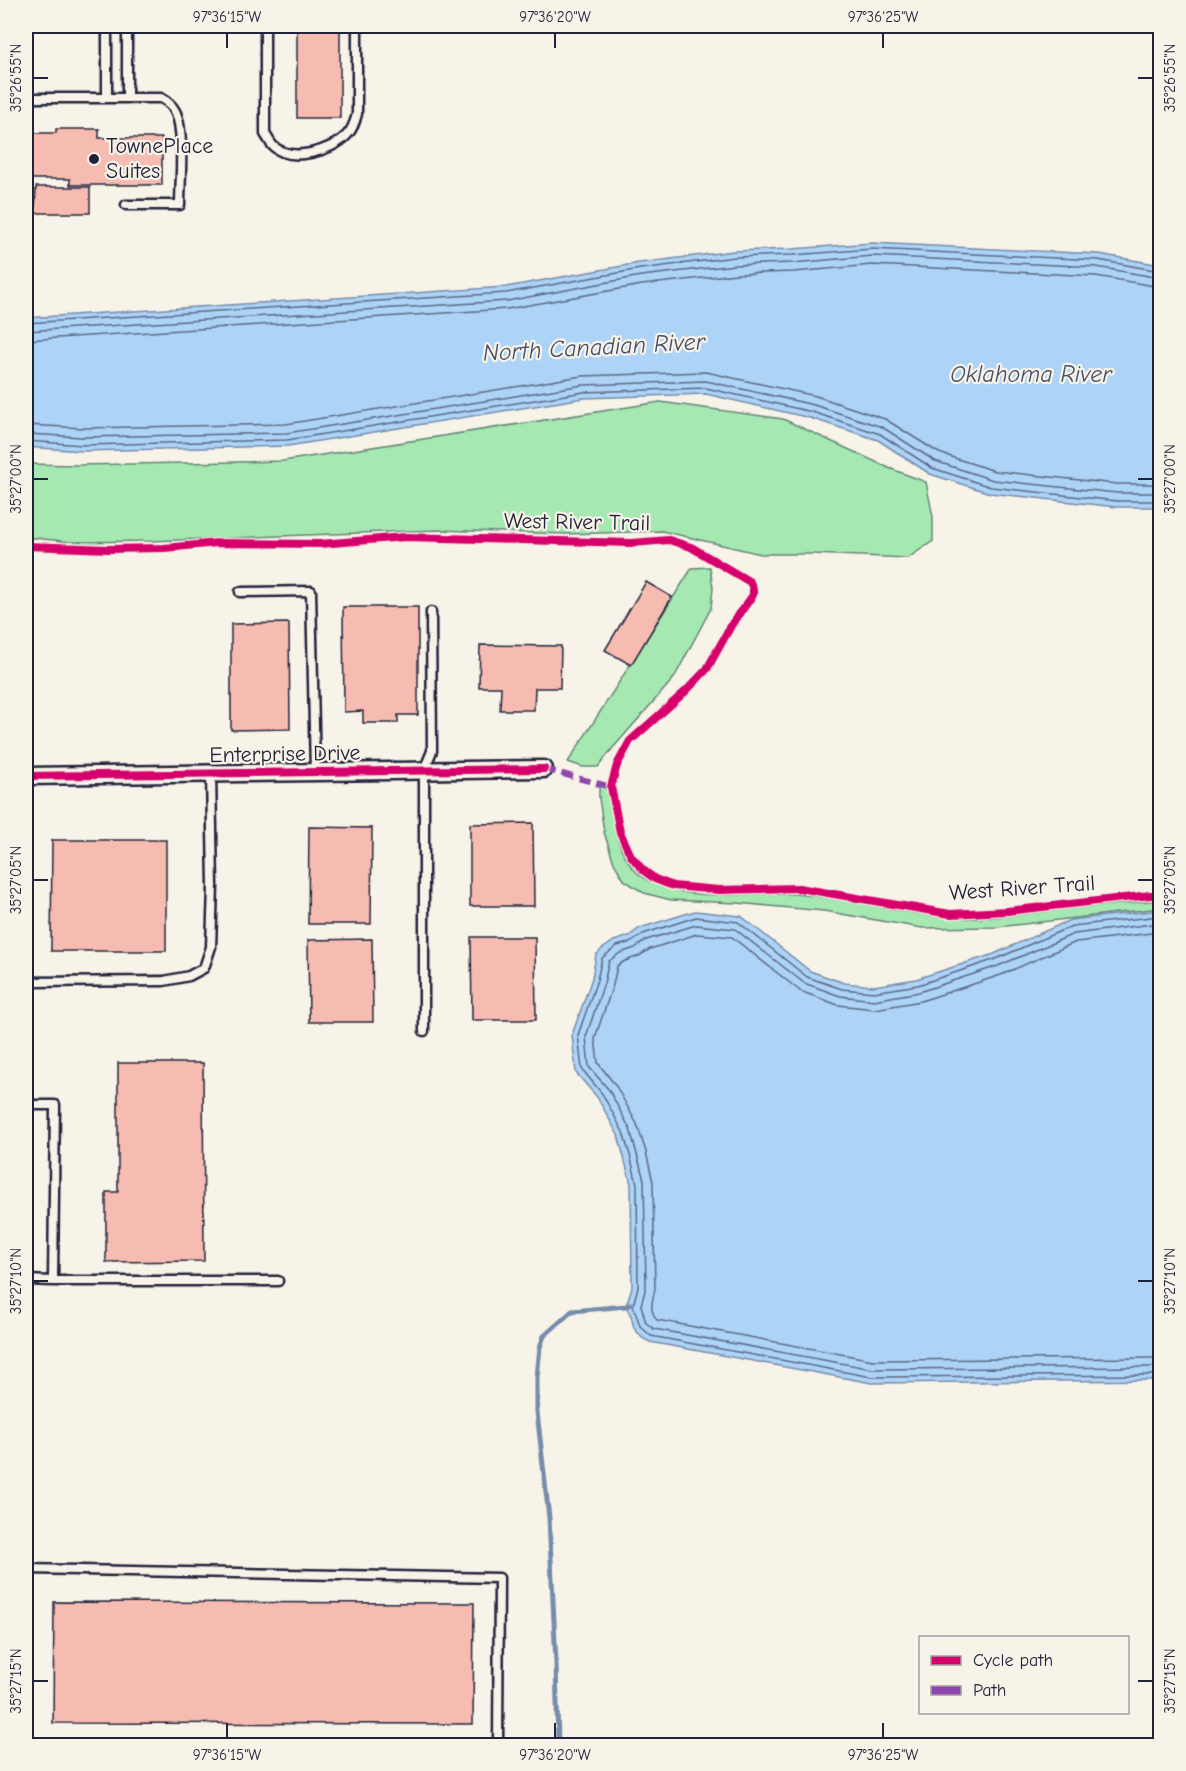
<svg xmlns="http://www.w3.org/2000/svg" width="1186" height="1771" viewBox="0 0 1186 1771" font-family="'Comic Neue',sans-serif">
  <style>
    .green { fill: #a6e8b2; stroke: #648576; stroke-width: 1.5 }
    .water { fill: #add3f6; stroke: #758cab; stroke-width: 1.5 }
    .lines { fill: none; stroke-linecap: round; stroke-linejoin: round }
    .shore { stroke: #5a6986; stroke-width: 1.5 }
    .stream { stroke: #758cab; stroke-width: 5 }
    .building { fill: #f6bcb1; stroke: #22223b; stroke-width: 1.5 }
    .lane-casing { stroke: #22223b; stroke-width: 13 }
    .street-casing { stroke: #22223b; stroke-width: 21 }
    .lane { stroke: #f7f3e8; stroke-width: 8 }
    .street { stroke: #f7f3e8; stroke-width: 16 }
    .quiet { stroke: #8e44ad; stroke-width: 6; stroke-dasharray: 12 6; stroke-linecap: butt }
    .cycleway-casing { stroke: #f7f3e8; stroke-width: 11 }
    .cycleway { stroke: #d6006c; stroke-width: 8 }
    .ticks { fill: none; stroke: #22223b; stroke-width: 2 }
    .poi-dot { fill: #22223b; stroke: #f7f3e8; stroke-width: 2 }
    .labels { text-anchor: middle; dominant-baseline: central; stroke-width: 4.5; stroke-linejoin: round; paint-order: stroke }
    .poi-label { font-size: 22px; fill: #22223b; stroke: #f7f3e8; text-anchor: start }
    .street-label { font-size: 22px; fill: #22223b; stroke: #f7f3e8 }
    .water-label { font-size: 24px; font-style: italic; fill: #454e6a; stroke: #f7f3e8 }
    .neatline { fill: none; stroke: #22223b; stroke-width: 2 }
    .ticks-label { font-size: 15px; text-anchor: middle; fill: #22223b }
  </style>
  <rect width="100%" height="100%" fill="#f7f3e8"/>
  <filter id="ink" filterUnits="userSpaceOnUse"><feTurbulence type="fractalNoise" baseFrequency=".0167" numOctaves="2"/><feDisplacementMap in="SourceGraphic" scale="12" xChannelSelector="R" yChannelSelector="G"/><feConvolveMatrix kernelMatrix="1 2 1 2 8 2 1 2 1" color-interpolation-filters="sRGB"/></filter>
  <g filter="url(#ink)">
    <path class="green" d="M660 402 783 419 889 468 926 482 933 517V541L908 558 812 554H761L662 531 567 534 438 530 150 541 71 542 26 537V464L77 465 283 461Z
      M710 567 713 588 711 608 674 678 612 749 598 767H583L568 762 692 568Z
      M599 786 609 788C613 819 616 859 644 878 684 905 746 891 791 894 835 896 878 908 921 914 931 916 942 918 953 918 986 920 1019 914 1052 911 1088 906 1124 904 1160 900V908L998 927 922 928 824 911 737 903 671 900 644 893 624 880 614 863 604 832 599 798Z"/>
    <path class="water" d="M872 243 1099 254 1160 265V507H1116L990 493 930 474 878 440 810 418 706 394 584 398 288 446 83 451 26 447V318L506 287 639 263 734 251 792 249Z
      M1160 910V1380L872 1383 650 1342 642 1338 634 1328 631 1316 626 1306 632 1287 631 1184 618 1135 597 1097 576 1073 572 1035 592 978 596 955 602 949 614 941 629 936 640 928 695 911 741 916 810 971 844 983 874 986 916 979 994 954 1070 920Z"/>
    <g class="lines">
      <path class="shore" d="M26 323 506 293 640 269 735 257 793 255 872 249 1098 260 1160 271
        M26 331 507 301 641 276 735 265 793 263 872 256 1097 267 1160 278
        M26 340 507 309 642 285 736 274 794 272 872 265 1096 276 1160 287
        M26 425 84 428 286 424 582 376 706 372 816 396 885 419 939 453 995 471 1117 484H1160
        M26 434 83 437 287 433 583 385 706 381 814 405 882 427 935 461 993 480 1117 493H1160
        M26 441 83 445 287 440 584 392 706 388 812 412 880 434 932 468 991 487 1117 501H1160
        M1160 916 1072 926 996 959 918 985 874 992 842 989 807 977 738 922 696 917 643 934 632 942 617 946 602 958 597 980 578 1035 582 1069 603 1095 623 1132 630 1155 637 1184 638 1287 633 1305 640 1326 651 1336 872 1377 1160 1375
        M1160 923 1074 934 998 966 919 992 874 1000 840 996 804 983 735 929 696 925 646 940 635 948 620 953 609 961 604 983 586 1037 589 1067 609 1090 630 1129 644 1180 646 1287 641 1305 646 1323 654 1329 873 1369 1160 1367
        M1160 932 1076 942 1001 975 921 1001 875 1009 838 1005 800 991 732 937 697 934 650 949 639 956 625 961 617 966 613 985 595 1038 598 1063 616 1086 637 1124 646 1152 653 1182 655 1288C653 1301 648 1309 657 1320L873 1360 1160 1358"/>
      <path class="stream" d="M558 1746 556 1663 549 1518 537 1412V1377L540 1347 544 1336 572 1311 626 1306 631 1304"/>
    </g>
    <path class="building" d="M284 26H340V118H297V27H284Z
      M56 129H99V138H162V185H70V179H26V133H56Z
      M36 187H90V213H35Z
      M646 582 672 597 631 665 605 650Z
      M343 607H418V715H398V723H363V711L344 712Z
      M289 623 290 729 231 730V624Z
      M480 645 561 646 560 688H535L534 710H500L501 687H479Z
      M533 823 534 906H470V824Z
      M309 827 372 828 371 924H308Z
      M52 840H166V951H51Z
      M471 937H535L536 1020H472Z
      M372 939 373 1022H309L308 940Z
      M118 1063H203L204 1261 106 1262V1192H118Z
      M54 1602 474 1603 473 1724 53 1723Z"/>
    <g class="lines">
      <defs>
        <path id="lane" d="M265 26V134C268 138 270 143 273 146 291 163 332 151 347 135 353 129 355 122 357 114V26
          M107 97V26
          M127 97V26
          M26 98H161C167 101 172 105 175 111 185 130 180 182 180 205H126
          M240 592 311 591 315 772
          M26 982 164 981 189 976 204 968 211 947 213 886 211 773
          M424 1031V770L432 751 431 612
          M26 1105H55L53 1281 26 1280
          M53 1281H278
          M26 1569 499 1578 498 1746"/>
        <path id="street" d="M26 776 544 769"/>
      </defs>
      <use href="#lane" class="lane-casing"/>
      <use href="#street" class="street-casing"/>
      <use href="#lane" class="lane"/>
      <use href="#street" class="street"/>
      <path class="quiet" d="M544 769 611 787"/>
      <defs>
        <path id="cycleway" d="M26 546 109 549 164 548 218 543 320 544 405 537 632 543 669 540 691 547 750 582 753 589V595L732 624 707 669 686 691 630 741 617 765 611 787 620 832 631 856 643 870 655 879 673 886 719 890 799 888 950 914 1007 911 1160 894
          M26 776 544 769"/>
      </defs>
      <use href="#cycleway" class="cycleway-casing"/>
      <use href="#cycleway" class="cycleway"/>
    </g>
  </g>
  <path class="ticks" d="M227 33V48M555 33V48M883 33V48M33 78H48M1138 78H1153M33 479H48M1138 479H1153M33 880H48M1138 880H1153M33 1281H48M1138 1281H1153M33 1681H48M1138 1681H1153M227 1723V1738M555 1723V1738M883 1723V1738"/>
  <circle class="poi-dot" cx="94" cy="159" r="6"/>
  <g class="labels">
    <g class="poi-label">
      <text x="106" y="146">TownePlace<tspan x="106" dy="25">Suites</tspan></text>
    </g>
    <g class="street-label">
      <text transform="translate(577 522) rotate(1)">West River Trail</text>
      <text transform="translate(285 754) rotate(-1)">Enterprise Drive</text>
      <text transform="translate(1022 888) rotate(-4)">West River Trail</text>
    </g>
    <g class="water-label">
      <text transform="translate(594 347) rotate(-3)">North Canadian River</text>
      <text x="1031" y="374">Oklahoma River</text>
    </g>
  </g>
  <rect width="1186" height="1771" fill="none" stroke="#f7f3e8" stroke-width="66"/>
  <rect x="919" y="1636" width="210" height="78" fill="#f7f3e8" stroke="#a29fa3" stroke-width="1.5"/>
  <rect x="931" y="1656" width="30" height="9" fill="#d6006c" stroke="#a29fa3" stroke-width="1.5"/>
  <text x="973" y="1666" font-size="18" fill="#22223b">Cycle path</text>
  <rect x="931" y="1686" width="30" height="9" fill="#8e44ad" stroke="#a29fa3" stroke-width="1.5"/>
  <text x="973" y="1696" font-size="18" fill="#22223b">Path</text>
  <rect x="33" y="33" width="1120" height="1705" class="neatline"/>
  <g class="ticks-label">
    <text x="227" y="22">97°36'15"W</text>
    <text x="555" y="22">97°36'20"W</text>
    <text x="883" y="22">97°36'25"W</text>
    <text transform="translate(1170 78) rotate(-90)" y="5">35°26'55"N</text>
    <text transform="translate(16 78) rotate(-90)" y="5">35°26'55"N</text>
    <text transform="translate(1170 479) rotate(-90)" y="5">35°27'00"N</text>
    <text transform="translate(16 479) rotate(-90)" y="5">35°27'00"N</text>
    <text transform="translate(1170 880) rotate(-90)" y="5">35°27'05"N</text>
    <text transform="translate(16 880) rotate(-90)" y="5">35°27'05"N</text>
    <text transform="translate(1170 1281) rotate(-90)" y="5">35°27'10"N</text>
    <text transform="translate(16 1281) rotate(-90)" y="5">35°27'10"N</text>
    <text transform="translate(1170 1681) rotate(-90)" y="5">35°27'15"N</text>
    <text transform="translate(16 1681) rotate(-90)" y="5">35°27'15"N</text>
    <text x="227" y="1760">97°36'15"W</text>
    <text x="555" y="1760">97°36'20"W</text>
    <text x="883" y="1760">97°36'25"W</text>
  </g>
</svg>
